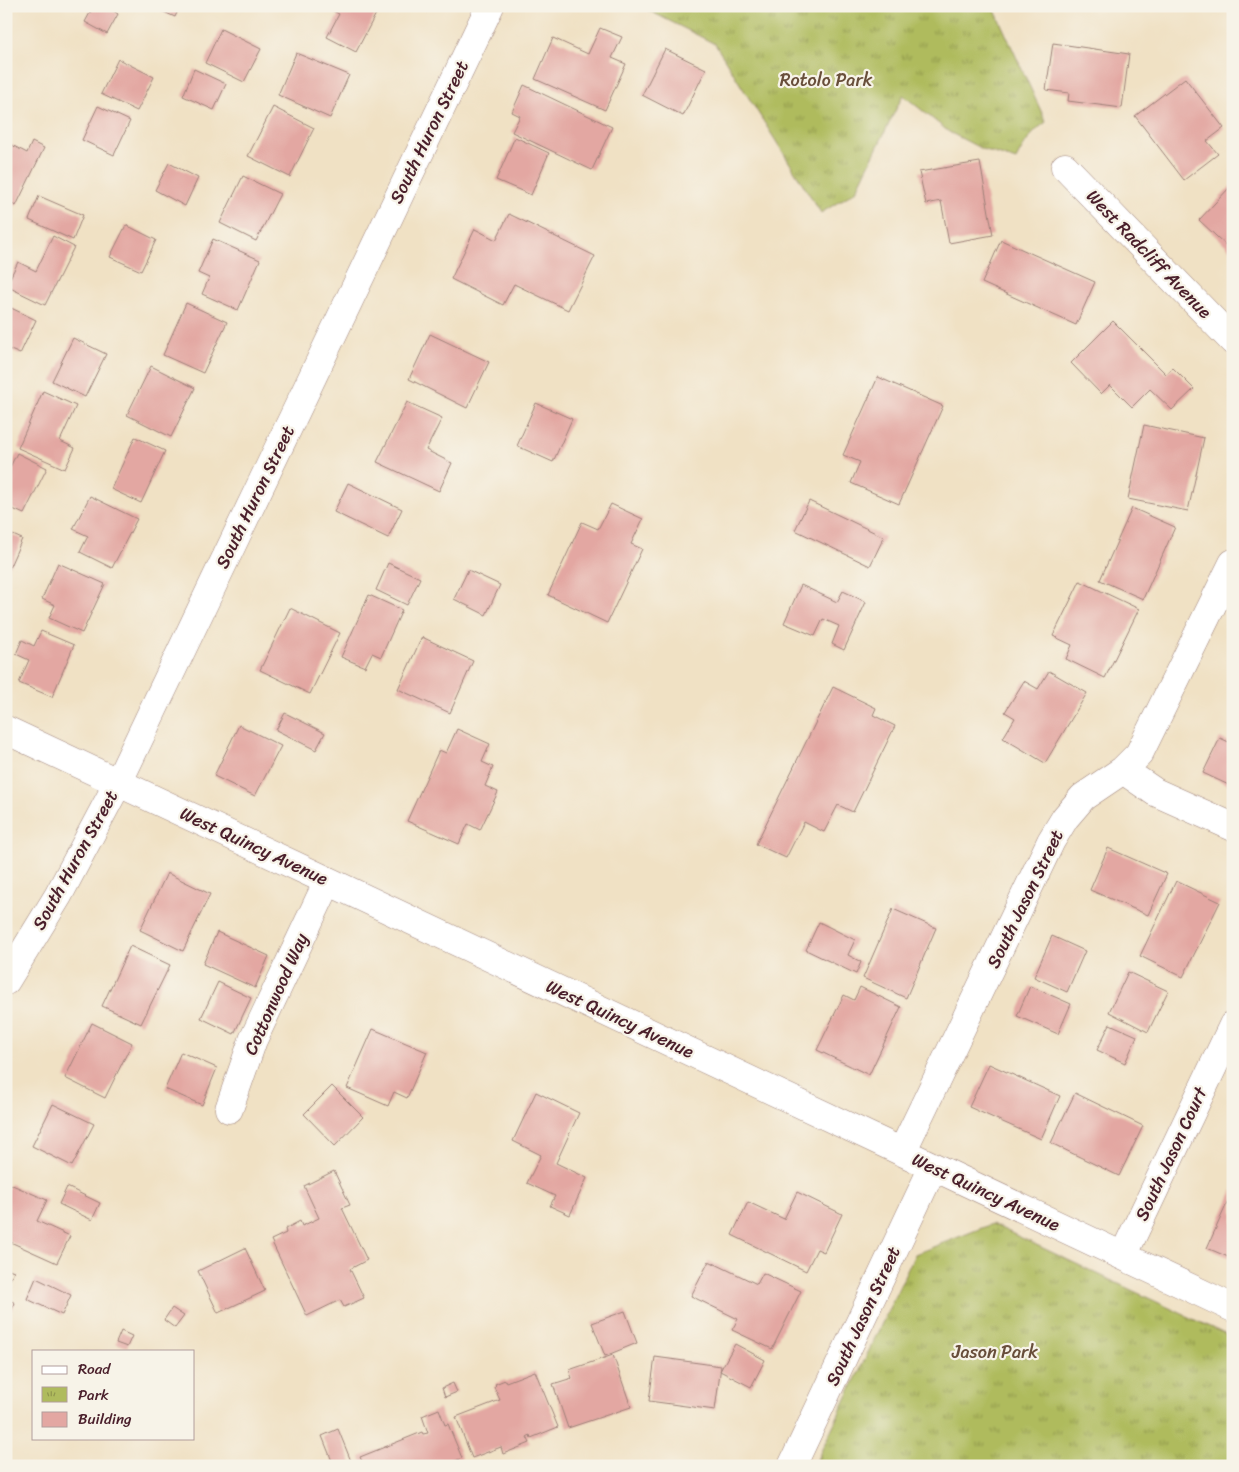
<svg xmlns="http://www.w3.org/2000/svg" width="1239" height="1472" viewBox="0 0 1239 1472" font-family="Sriracha,sans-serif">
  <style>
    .park { fill: url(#park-tufts); stroke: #7c6d44 }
    .building { fill: #e3a7a2 }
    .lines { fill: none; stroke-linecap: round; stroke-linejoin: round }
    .minor-casing { stroke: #9d8078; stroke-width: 29 }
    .minor { stroke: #fff; stroke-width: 28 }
    .labels { text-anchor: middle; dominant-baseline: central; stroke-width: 4.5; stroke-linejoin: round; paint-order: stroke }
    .park-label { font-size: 18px; fill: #684e3a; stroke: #f7f3e8 }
    .street-label { font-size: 18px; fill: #4a1f2b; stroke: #f7f3e8 }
  </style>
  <defs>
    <pattern id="park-tufts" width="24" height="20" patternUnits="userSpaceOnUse" patternTransform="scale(1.25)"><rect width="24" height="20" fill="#afbb5d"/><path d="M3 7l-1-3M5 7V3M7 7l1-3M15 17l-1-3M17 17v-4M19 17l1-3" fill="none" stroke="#90974d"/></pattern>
  </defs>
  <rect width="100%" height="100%" fill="#f7f3e8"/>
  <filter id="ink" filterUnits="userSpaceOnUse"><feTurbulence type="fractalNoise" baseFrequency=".02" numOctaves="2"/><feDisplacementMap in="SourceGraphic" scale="10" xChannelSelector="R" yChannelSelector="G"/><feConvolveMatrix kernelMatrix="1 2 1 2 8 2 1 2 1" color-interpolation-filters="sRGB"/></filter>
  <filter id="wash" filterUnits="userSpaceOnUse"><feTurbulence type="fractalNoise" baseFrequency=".0096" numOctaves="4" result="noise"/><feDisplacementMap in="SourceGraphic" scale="20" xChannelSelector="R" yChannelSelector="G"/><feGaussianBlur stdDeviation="1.12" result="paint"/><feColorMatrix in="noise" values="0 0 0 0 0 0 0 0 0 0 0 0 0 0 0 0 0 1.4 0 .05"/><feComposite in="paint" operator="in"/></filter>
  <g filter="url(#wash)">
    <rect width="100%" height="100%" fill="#f0e1c4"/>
    <path class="park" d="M640 6H993L1046 122C1032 132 1024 144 1016 160L982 149 949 132 903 95 856 191 821 213 715 44Z
      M992 1224 1233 1338V1466H814L915 1254Z"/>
    <g id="blocks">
      <path class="building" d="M82 6H106L118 14 107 34 85 22 91 11Z
        M151 6H180L175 17Z
        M324 6H380L356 52 327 37 339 14Z
        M600 28 622 37 612 58 626 64 605 110 535 79 553 38 588 54Z
        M221 29 261 49 244 82 205 63Z
        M1053 43 1129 54 1122 108 1068 101 1069 93 1046 90Z
        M665 49 706 69 683 116 642 95Z
        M296 53 349 75 330 118 278 95Z
        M118 59 154 77 137 111 101 94Z
        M194 69 226 84 214 110 183 96Z
        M1185 78 1224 128 1207 141 1218 154 1184 180 1135 116Z
        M524 85 612 127 592 170 512 132 520 116 512 112Z
        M98 106 130 121 114 155 82 140Z
        M273 107 314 128 290 177 248 156Z
        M515 137 549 153 531 195 496 180Z
        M6 142 27 153 32 142 44 148 16 206 6 201Z
        M980 162 993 235 949 243 941 201 926 204 919 172Z
        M169 163 198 178 185 206 155 190Z
        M243 176 280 194 256 241 220 223Z
        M1231 186 1233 188V252L1199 220Z
        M39 196 83 215 73 240 29 220Z
        M509 214 595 256 568 310 514 284 503 305 451 279 475 229 496 240Z
        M126 225 156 240 141 271 110 257Z
        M53 236 74 247 45 305 6 286 18 262 36 271Z
        M213 239 260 260 238 310 202 294 209 278 198 273Z
        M1001 240 1095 282 1076 325 982 283Z
        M186 303 227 322 203 373 163 355Z
        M7 306 36 320 20 354 6 348Z
        M1113 321 1166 374 1173 368 1194 389 1172 410 1150 389 1132 407 1110 385 1101 394 1071 363Z
        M430 334 489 362 467 408 409 379Z
        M73 338 106 354 85 397 52 381Z
        M151 366 195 388 171 437 127 415Z
        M878 377 943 406 899 504 851 483 860 462 843 455Z
        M43 391 76 406 60 441 75 448 65 469 18 448Z
        M407 402 442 418 426 450 452 463 439 491 377 462Z
        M536 403 572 419 553 462 517 446Z
        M1144 425 1204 438 1188 511 1128 499Z
        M135 437 165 451 141 503 111 489Z
        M17 453 47 468 24 514 6 506V475Z
        M348 483 402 509 388 538 334 512Z
        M90 496 137 519 112 568 80 552 88 536 73 529Z
        M809 501 884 537 870 566 795 530Z
        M611 504 643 519 631 544 642 549 607 623 548 595 582 522 598 529Z
        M1132 508 1175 527 1143 599 1100 580Z
        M6 532 22 539 6 575Z
        M58 563 105 584 82 633 49 618 55 605 42 599Z
        M388 563 420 578 407 605 376 590Z
        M468 570 500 585 486 615 454 599Z
        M1080 581 1139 609 1105 678 1066 659 1072 645 1053 636Z
        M801 585 837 602 843 591 866 602 844 650 832 644 839 626 823 619 815 636 784 623Z
        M369 595 402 610 381 657 372 653 365 667 341 657Z
        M290 608 340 633 310 694 260 670Z
        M41 631 74 645 52 697 19 683 29 660 16 654 22 640 34 646Z
        M422 637 473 661 450 713 398 689Z
        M1049 671 1087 693 1045 763 1003 738 1015 718 1005 712 1024 681 1038 689Z
        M833 687 876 708 873 715 895 726 853 812 838 805 824 832 804 822 786 858 756 844Z
        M285 713 325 733 316 750 276 730Z
        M239 725 281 746 255 796 214 776Z
        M457 729 490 744 482 762 493 767 485 786 498 792 480 830 468 824 459 844 407 821 439 750 446 753Z
        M1220 738 1233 744V787L1203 773Z
        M1108 848 1167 874 1148 915 1090 890Z
        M167 873 210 894 183 951 140 930Z
        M1176 881 1220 902 1183 977 1140 956Z
        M893 909 936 928 906 998 863 978Z
        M819 922 855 940 848 955 861 962 856 974 806 950Z
        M217 932 269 956 255 988 203 964Z
        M1052 936 1085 951 1067 992 1034 977Z
        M130 946 170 965 141 1024 102 1006Z
        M1128 972 1168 991 1148 1032 1109 1012Z
        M218 982 251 998 234 1034 201 1018Z
        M1030 986 1071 1004 1058 1034 1017 1016Z
        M860 987 901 1007 869 1075 817 1050 844 995 854 1000Z
        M92 1023 132 1043 105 1098 65 1078Z
        M1110 1024 1137 1036 1125 1063 1097 1050Z
        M373 1029 427 1052 407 1098 394 1092 388 1106 347 1088Z
        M181 1052 217 1068 202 1105 165 1089Z
        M989 1064 1060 1096 1041 1139 969 1107Z
        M332 1086 363 1117 335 1146 304 1114Z
        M536 1092 579 1113 556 1163 587 1178 570 1215 550 1206 555 1196 527 1183 541 1155 513 1141Z
        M1075 1093 1143 1126 1119 1176 1051 1143Z
        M53 1104 94 1124 72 1166 32 1146Z
        M334 1171 350 1205 342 1208 367 1260 350 1269 364 1298 344 1307 340 1300 307 1316 271 1240 286 1233 285 1229 300 1221 302 1226 319 1218 304 1186Z
        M10 1184 47 1200 37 1221 70 1236 57 1263 6 1240V1191Z
        M67 1187 100 1203 92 1220 59 1204Z
        M1233 1190V1259L1207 1248Z
        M797 1192 842 1214 824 1252 817 1249 806 1271 732 1235 748 1202 784 1219Z
        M245 1248 265 1291 218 1313 198 1271Z
        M709 1261 757 1284 763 1273 801 1291 772 1349 732 1330 738 1319 691 1296Z
        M6 1268 14 1271 6 1287Z
        M36 1278 71 1295 62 1315 27 1299Z
        M6 1298 15 1303 6 1321Z
        M172 1308 184 1316 175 1328 164 1320Z
        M625 1311 637 1343 605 1356 592 1323Z
        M121 1331 132 1336 127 1347 116 1343Z
        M735 1344 765 1360 751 1387 720 1371Z
        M613 1355 631 1407 568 1428 553 1384 572 1378 569 1370Z
        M655 1357 721 1366 715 1410 649 1401Z
        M535 1371 558 1427 531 1438 530 1435 527 1437 530 1443 503 1454 501 1447 472 1458 456 1417 500 1400 494 1387 496 1385 495 1384 505 1380 506 1382Z
        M453 1383 457 1392 445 1397 442 1388Z
        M439 1409 445 1425 448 1424 462 1458 443 1466H364L360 1457 422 1432 423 1434 428 1433 422 1416Z
        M338 1429 353 1466H334L322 1436Z"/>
    </g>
  </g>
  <g filter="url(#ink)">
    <use href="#blocks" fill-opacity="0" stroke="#9d8078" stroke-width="1"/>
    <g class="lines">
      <defs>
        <path id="minor" d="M1065 167 1233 341
          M6 730 328 881 1233 1308
          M1123 770 1155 792 1233 827
          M6 981 58 896 118 783 490 6
          M229 1109 253 1040 328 881
          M902 1152 1051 841 1065 818 1083 797 1123 770 1139 754 1233 563
          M1123 1256 1233 1025
          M792 1466 933 1167"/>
      </defs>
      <use href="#minor" class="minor-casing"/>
      <use href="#minor" class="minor"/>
    </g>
  </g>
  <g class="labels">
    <g class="park-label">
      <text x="826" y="80">Rotolo Park</text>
      <text x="995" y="1352">Jason Park</text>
    </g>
    <g class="street-label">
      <text transform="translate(429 132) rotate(-64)">South Huron Street</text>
      <text transform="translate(1149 254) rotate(46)">West Radcliff Avenue</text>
      <text transform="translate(255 497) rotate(-64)">South Huron Street</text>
      <text transform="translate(254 846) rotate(25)">West Quincy Avenue</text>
      <text transform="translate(75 860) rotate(-61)">South Huron Street</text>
      <text transform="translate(1025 899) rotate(-64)">South Jason Street</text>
      <text transform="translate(276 994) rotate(-66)">Cottonwood Way</text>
      <text transform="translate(620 1019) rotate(25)">West Quincy Avenue</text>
      <text transform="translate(1171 1154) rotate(-65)">South Jason Court</text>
      <text transform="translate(986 1192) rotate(25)">West Quincy Avenue</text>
      <text transform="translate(863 1316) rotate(-65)">South Jason Street</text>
    </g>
  </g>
  <rect width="1239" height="1472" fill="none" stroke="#f7f3e8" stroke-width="25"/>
  <rect x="32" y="1350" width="162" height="90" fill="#f7f3e8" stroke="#b29e9c"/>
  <rect x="42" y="1366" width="25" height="8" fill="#ffffff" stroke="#b29e9c"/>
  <text x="78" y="1374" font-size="15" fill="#4a1f2b">Road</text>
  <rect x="42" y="1387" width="25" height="15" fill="url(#park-tufts)" stroke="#b29e9c"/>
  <text x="78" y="1400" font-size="15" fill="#4a1f2b">Park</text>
  <rect x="42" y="1412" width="25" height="15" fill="#e3a7a2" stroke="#b29e9c"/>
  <text x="78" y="1424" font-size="15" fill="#4a1f2b">Building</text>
</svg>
